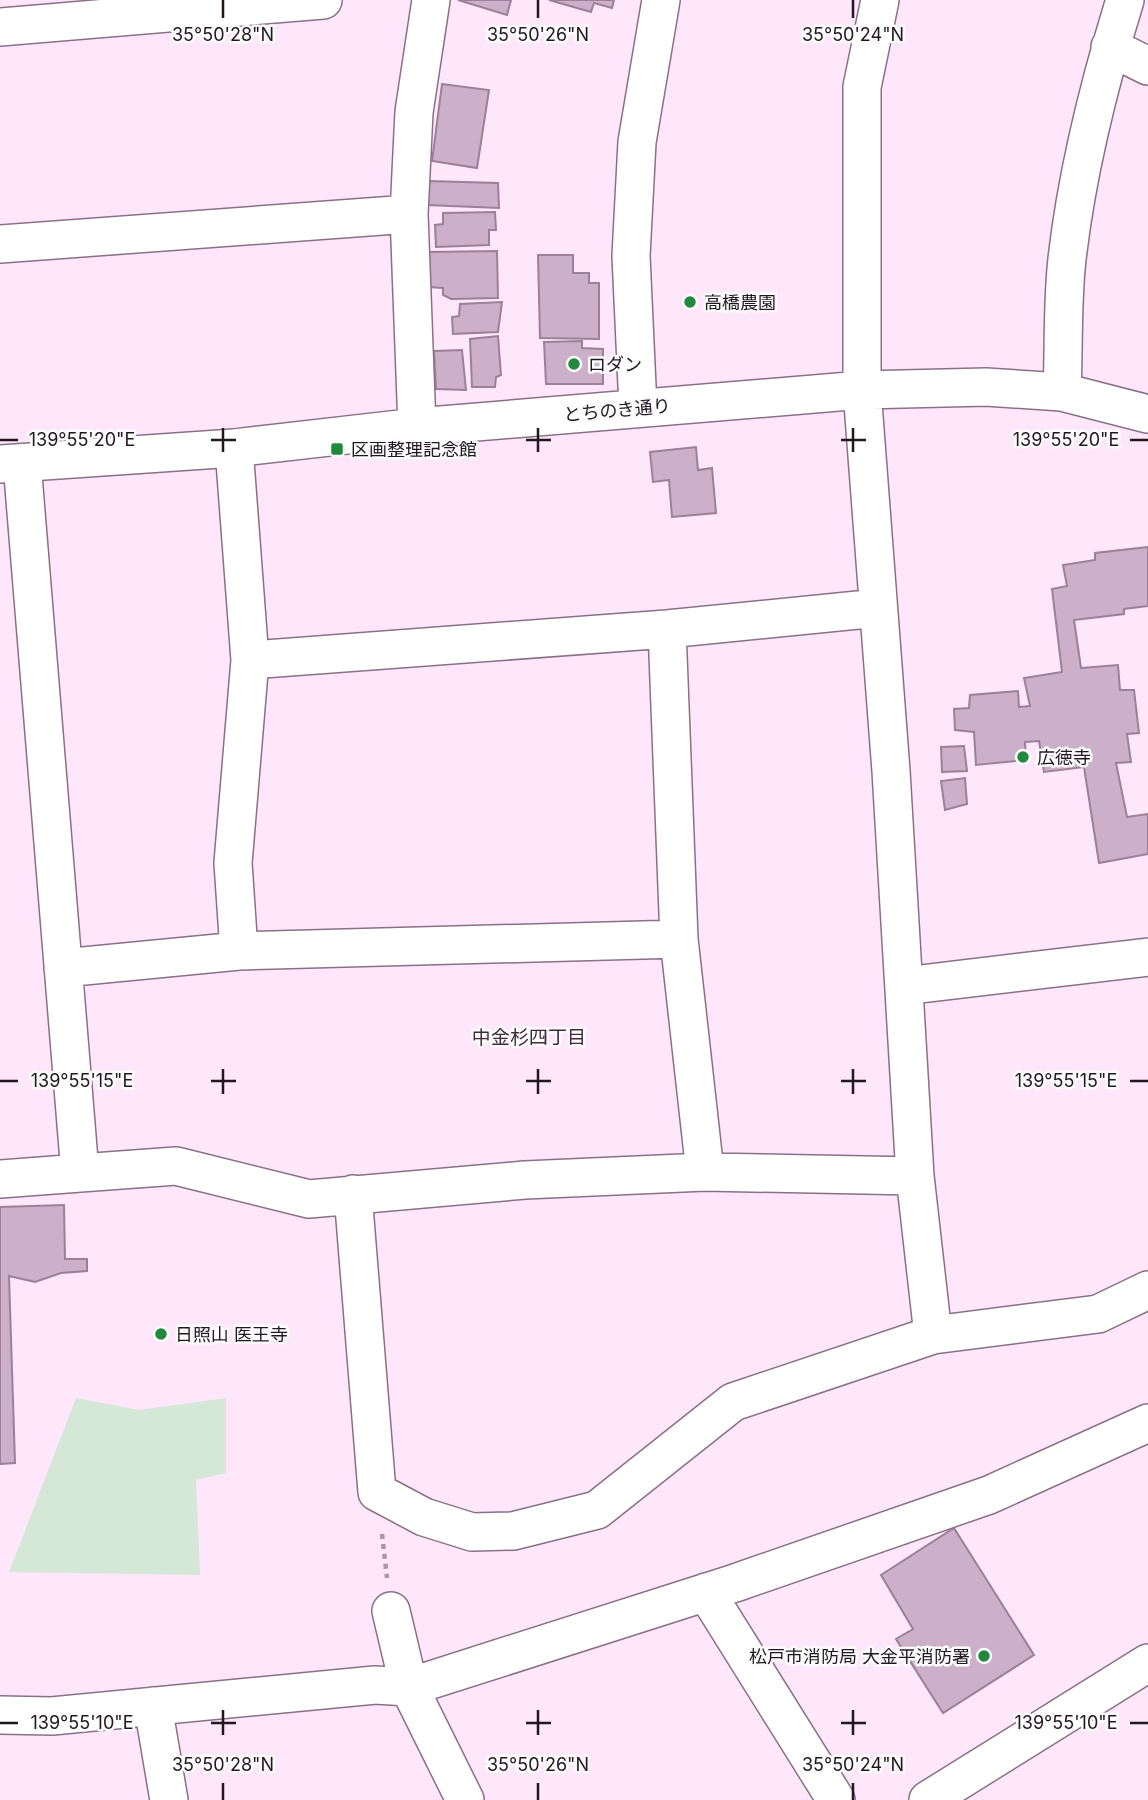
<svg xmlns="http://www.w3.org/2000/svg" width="1148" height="1800" viewBox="0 0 1148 1800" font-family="Inter,'Noto Sans JP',sans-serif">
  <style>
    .green { fill: #d5e7d7 }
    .building { fill: #ccafc8; stroke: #9b8098; stroke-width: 2 }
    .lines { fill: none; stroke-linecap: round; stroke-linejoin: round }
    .minor-casing { stroke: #8a7087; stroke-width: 40 }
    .path { stroke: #a996a6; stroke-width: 4.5; stroke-dasharray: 5 5; stroke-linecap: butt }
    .minor { stroke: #fff; stroke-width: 37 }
    .ticks { fill: none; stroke: #211720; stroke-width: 2.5 }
    .poi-dot { fill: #22883d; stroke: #fcfcfc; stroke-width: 2.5 }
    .labels { text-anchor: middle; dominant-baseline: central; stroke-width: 5; stroke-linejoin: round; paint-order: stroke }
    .poi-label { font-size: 18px; fill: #211720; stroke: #fcfcfc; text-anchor: start }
    .street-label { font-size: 18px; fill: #211720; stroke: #fcfcfc }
    .neighbourhood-label { font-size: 19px; fill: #40293e; stroke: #fcfcfc }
    .ticks-label { font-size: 18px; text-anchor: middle; fill: #211720; stroke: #fcfcfc; stroke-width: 5; stroke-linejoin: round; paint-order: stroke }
  </style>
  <rect width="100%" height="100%" fill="#ffe7fb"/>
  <path class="green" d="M76 1398 139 1410 226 1398V1473L196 1480 200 1575 9 1572Z"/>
  <path class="building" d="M458 0H511L507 15Z
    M549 0H614L612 8 594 3 591 12Z
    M442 84 489 90 477 168 432 161Z
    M428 181 498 183 499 208 426 205Z
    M495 212 496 230H489V245L436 247 435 225 443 224V213Z
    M497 251 498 298 451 299 443 295V288L429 287V252Z
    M538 255H573V273H589V283H599V339L540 338Z
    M502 302 498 332 453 334 452 317 459 316 460 304Z
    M498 336 501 375 496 377 495 387H472L470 339Z
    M582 341V348L603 349V384H546L544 342Z
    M462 350 466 390 436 389 434 351Z
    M696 447 698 470 712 468 716 513 672 517 669 480 653 482 650 452Z
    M1148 547V606L1124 609V614L1074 620 1081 668 1118 665 1120 690H1134L1139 733 1127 734 1131 762 1116 763 1127 817 1148 814V854L1099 863 1084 767 1044 772 1039 741 1025 742 1026 760 976 765 974 732 955 730 954 709 969 708 970 695 1018 691 1019 707 1030 706 1024 678 1062 672 1052 589 1067 586 1063 565 1095 560V553Z
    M964 746 967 771 942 772 941 747Z
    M965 778 967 804 945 810 941 781Z
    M64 1205 65 1259H87V1271L61 1273 35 1282 9 1276 15 1463 0 1464V1207Z
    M954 1528 1034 1655 943 1713 896 1639 913 1629 881 1575Z"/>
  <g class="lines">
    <defs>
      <path id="minor" d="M880 0 862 87V390L891 771 915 1176 933 1335 1098 1314 1148 1290
        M0 27 323 0
        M1110 47 1148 66
        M0 244 409 214
        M1062 392C1064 348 1062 303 1067 259 1077 172 1099 84 1125 0
        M638 408 631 256 637 142 661 0
        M417 427 409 214 414 112 431 0
        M234 448 250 660
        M22 463 80 1173 176 1166 309 1199 525 1180 705 1172 915 1176
        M0 464 234 448 417 427 862 390 986 387 1062 392 1148 414
        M667 629 679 939 705 1172
        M239 951 233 863 250 660 667 629 878 608
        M63 968 239 951 679 939
        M904 986 1148 957
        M0 1179 80 1173
        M353 1194 377 1492 424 1517 472 1532 513 1531 597 1510 733 1402 933 1335
        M706 1592 836 1800
        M391 1611 409 1687 465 1800
        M153 1706 169 1800
        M0 1715 52 1716 375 1685 409 1687 735 1583 989 1495 1148 1423
        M928 1800 1148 1663"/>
    </defs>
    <use href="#minor" class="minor-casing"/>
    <path class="path" d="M382 1534 387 1578"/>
    <use href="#minor" class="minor"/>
  </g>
  <path class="ticks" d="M223 0V18M538 0V18M853 0V18M223 428V452M538 428V452M853 428V452M0 440H18M211 440H236M526 440H551M841 440H866M1130 440H1148M223 1069V1094M538 1069V1094M853 1069V1094M0 1081H18M211 1081H236M526 1081H551M841 1081H866M1130 1081H1148M223 1710V1735M538 1710V1735M853 1710V1735M0 1723H18M211 1723H236M526 1723H551M841 1723H866M1130 1723H1148M223 1783V1800M538 1783V1800M853 1783V1800"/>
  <g class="poi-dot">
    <circle cx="690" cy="302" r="7"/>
    <circle cx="574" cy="364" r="7"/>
    <rect x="330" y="442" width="14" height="14" rx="3.5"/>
    <circle cx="1023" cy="757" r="7"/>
    <circle cx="161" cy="1334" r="7"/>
    <circle cx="984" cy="1656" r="7"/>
  </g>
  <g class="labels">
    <g class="poi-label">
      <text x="704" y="302">高橋農園</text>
      <text x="588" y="364">ロダン</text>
      <text x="351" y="449">区画整理記念館</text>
      <text x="1037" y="757">広徳寺</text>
      <text x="175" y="1334">日照山 医王寺</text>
      <text x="970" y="1656" text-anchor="end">松戸市消防局 大金平消防署</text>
    </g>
    <g class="street-label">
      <text transform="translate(617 410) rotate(-5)">とちのき通り</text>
    </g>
    <g class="neighbourhood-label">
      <text x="529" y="1037">中金杉四丁目</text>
    </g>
  </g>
  <g class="ticks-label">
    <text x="223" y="41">35°50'28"N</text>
    <text x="538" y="41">35°50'26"N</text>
    <text x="853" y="41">35°50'24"N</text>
    <text x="1066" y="446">139°55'20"E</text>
    <text x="82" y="446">139°55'20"E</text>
    <text x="1066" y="1087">139°55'15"E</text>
    <text x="82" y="1087">139°55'15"E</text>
    <text x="1066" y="1729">139°55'10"E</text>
    <text x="82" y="1729">139°55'10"E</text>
    <text x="223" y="1771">35°50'28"N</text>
    <text x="538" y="1771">35°50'26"N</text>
    <text x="853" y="1771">35°50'24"N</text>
  </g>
</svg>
